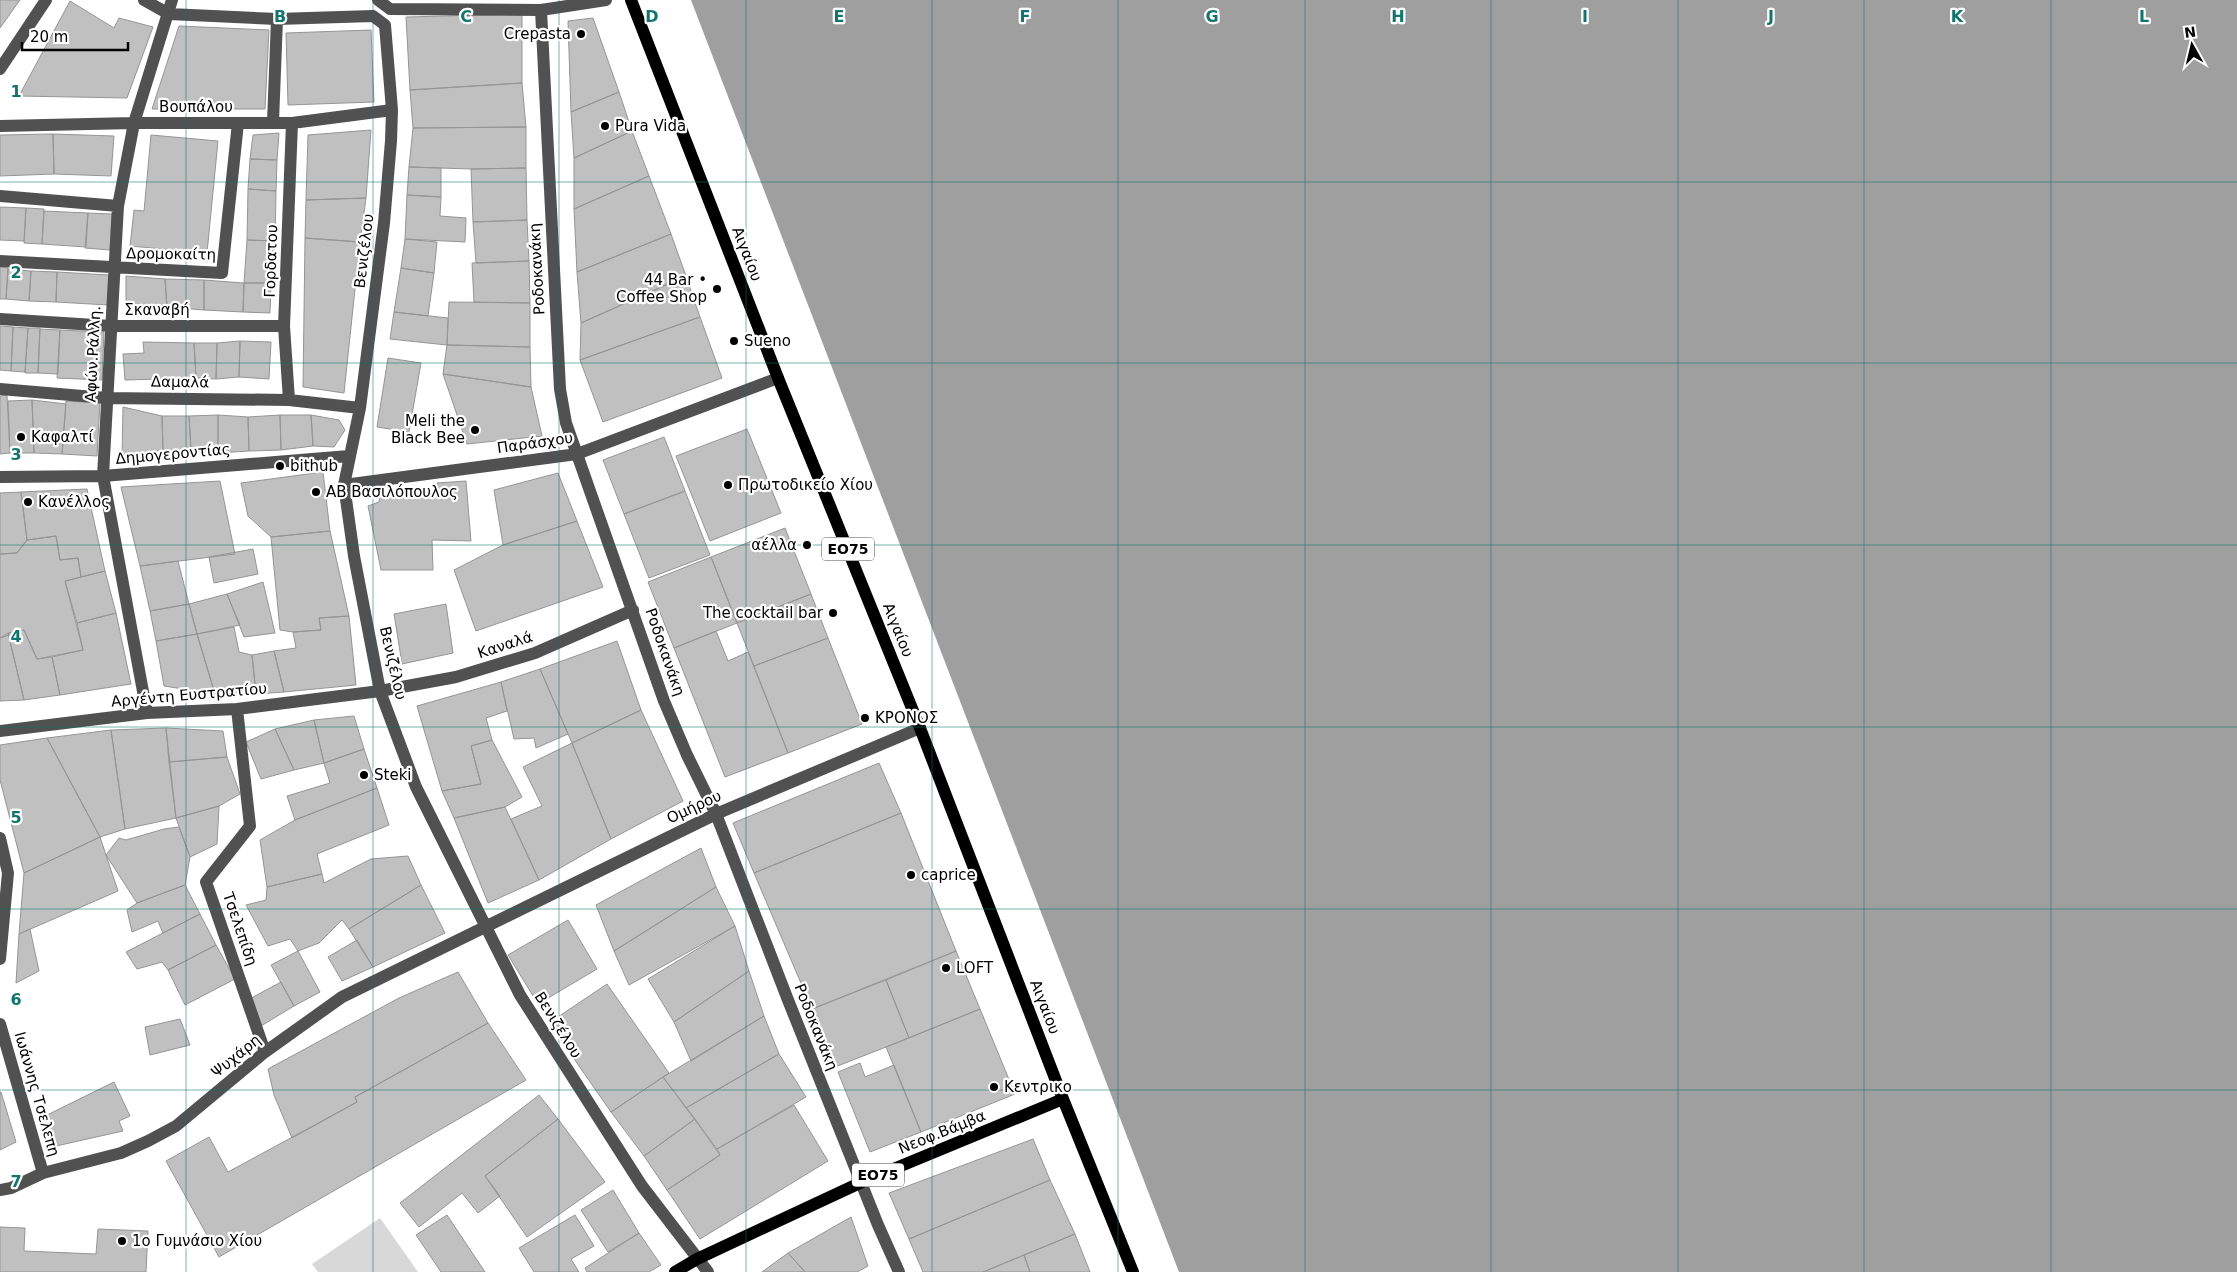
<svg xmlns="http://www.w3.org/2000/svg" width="2237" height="1272" viewBox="0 0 2237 1272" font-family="'DejaVu Sans',sans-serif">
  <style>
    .green { fill: #d8d8d8 }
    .water { fill: #9f9f9f }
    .building { fill: #c0c0c0; stroke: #959595 }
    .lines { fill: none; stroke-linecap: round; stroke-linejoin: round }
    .minor { stroke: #515151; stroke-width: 12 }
    .major { stroke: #000; stroke-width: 12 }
    .grid { fill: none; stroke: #0f766e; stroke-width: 1; stroke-opacity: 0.55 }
    .poi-dot { fill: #000; stroke: #fff; stroke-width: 2 }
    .labels { text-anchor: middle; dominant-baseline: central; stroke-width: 4.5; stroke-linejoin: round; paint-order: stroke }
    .shield { fill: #fff; stroke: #4c4c4c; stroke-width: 1 }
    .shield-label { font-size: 14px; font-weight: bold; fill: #000 }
    .poi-label { font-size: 15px; fill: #000; stroke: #fff; text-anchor: start }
    .street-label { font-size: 15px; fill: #000; stroke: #fff }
    .grid-label { font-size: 16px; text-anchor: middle; font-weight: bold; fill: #0f766e; stroke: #fff; stroke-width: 4.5; stroke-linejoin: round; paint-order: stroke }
  </style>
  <rect width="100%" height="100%" fill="#fff"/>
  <path class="green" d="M380 1218 418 1272H318L312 1264Z"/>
  <path class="water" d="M691 0H2237V1272H1179Z"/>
  <path class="building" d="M0 0H20L0 28Z
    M70 1 114 28 119 18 153 27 127 98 19 96Z
    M522 14V83L410 90 406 17Z
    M593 18 619 92 571 112 568 21Z
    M179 26 269 30 265 109H152Z
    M371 30 374 102 288 105 286 33Z
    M522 83 526 127 413 128 410 90Z
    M619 92 632 131 574 158 571 112Z
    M526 127V168L471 169 409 167 413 128Z
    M371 130 366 198 306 200 308 135Z
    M632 131 649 176 574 209V158Z
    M279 133 277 160 250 159 253 135Z
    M53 134 54 174 0 176V135Z
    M53 134 114 136 111 176 54 174Z
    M151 135 218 141 207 253 130 246 134 210 144 211Z
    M250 159 277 160 276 191 248 189Z
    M409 167 441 168V197L407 195Z
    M526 168 527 220 473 222 471 169Z
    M649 176 671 234 577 272 574 209Z
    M248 189 276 191 275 241 247 240Z
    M407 195 441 197 440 216 466 218 465 242 405 239Z
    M366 198 360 242 305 238 306 200Z
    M0 207 26 208 24 241 0 240Z
    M26 208 44 209 42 244 24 243Z
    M44 211 88 213 86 247 42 244Z
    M88 213 112 214 110 250 85 248Z
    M527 220 529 261 476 263 473 222Z
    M671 234 686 276 581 323 577 272Z
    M305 238 360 242 344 393 303 387Z
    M405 239 437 242 434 273 401 268Z
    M247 240 275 241 271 283H244Z
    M529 261 530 303 474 302 472 263Z
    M0 267 8 268 6 299H0Z
    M401 268 434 273 428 316 394 312Z
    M8 269 31 271 29 301 6 299Z
    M31 271 57 272 56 302 29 301Z
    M57 272 109 275 108 305 56 302Z
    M126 276 165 279 167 307 126 303Z
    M686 276 700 317 580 360 581 323Z
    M165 279 204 280V310L167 307Z
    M204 280 244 283 243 312 204 310Z
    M244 283H271L270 313 243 312Z
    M449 302 530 303V347L447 345Z
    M394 312 448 318 447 345 390 339Z
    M700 317 722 378 603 422 580 360Z
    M0 326 13 327 11 371 0 370Z
    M13 327 28 328 25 372 11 371Z
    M28 328H40L38 373H25Z
    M40 329 60 330 58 374 38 373Z
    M60 330 104 332 102 380 57 378Z
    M240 341 271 342 269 379 239 377Z
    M240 341 239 377 216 379 217 343Z
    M143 342 194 343 196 378 125 380 123 354 144 353Z
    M194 343H217L216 379 196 378Z
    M447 345 530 347 531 387 443 374Z
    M388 358 421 363 409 432 377 427Z
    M443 374 531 387 542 436 467 444Z
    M7 395 10 453 0 454V396Z
    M32 400 34 453H10L8 401Z
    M32 400 66 404 62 454 34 453Z
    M66 401 100 403 97 456 62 454Z
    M123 407 162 416 163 450 122 456Z
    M218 415 248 417 249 451 218 453Z
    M218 415V453L191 450 189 416Z
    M280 415H311L313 446 281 450Z
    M280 415 281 450 249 451 248 417Z
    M311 415 339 420 345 430 334 447 313 446Z
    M162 416H189L191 450H163Z
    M747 429 781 513 710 541 676 456Z
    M664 437 685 491 624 514 603 460Z
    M323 472 330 531 271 537 248 516 241 483Z
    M558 473 577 521 503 545 494 490Z
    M220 481 235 554 140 566 121 487Z
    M466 481 471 541 432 540 433 570H381L368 506 379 502 380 492 438 494 437 483Z
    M87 489 105 571 81 577 78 558 60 560 56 536 27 540 21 492Z
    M685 491 710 555 649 578 624 514Z
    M21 492 27 540 17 553 0 554V493Z
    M577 521 603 587 476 631 454 570 503 545Z
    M785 528 811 594 737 623 711 557Z
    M330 531 349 616 319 618 321 630 293 632 280 630 271 537Z
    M56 536 60 560 78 558 81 577 65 581 83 650 37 659 24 630 0 638V554L17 553 27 540Z
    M253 549 258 574 214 583 209 557Z
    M711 557 737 623 674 648 648 582Z
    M178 561 189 604 150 611 140 566Z
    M105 571 116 613 77 623 65 581Z
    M263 582 275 633 244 637 227 594Z
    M227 594 240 625 197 634 189 604Z
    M811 594 828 638 754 666 737 623Z
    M189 604 197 634 156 641 150 611Z
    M446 604 453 653 402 664 394 614Z
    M116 613 131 684 60 695 52 657 83 650 77 623Z
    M349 616 356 685 284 692 274 651 296 648 293 632 321 630 319 618Z
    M234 627 239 652 252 655 256 694H215L197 634Z
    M24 630 37 659 52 657 60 695 24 700 8 633Z
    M716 631 728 661 748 652 788 753 725 777 674 648Z
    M8 633 24 700 0 701V638Z
    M197 634 215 694 164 686 156 641Z
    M828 638 862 724 788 753 754 666Z
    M617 641 641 710 572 743 540 669Z
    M274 651 284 692 256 694 252 655Z
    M540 669 568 734 536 748 534 738 514 739 501 682Z
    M501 682 507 711 486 718 492 740 471 746 481 784 442 791 417 706Z
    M641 710 683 801 611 839 572 743Z
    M354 716 364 749 324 763 314 720Z
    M314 720 324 763 294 770 275 729Z
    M166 728 176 818 125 829 111 730Z
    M166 728 223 731 227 757 169 762Z
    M275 729 294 770 261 779 246 742Z
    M111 730 125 829 100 837 47 738Z
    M47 738 100 837 24 873 0 780V745Z
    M492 740 522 797 505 807 454 818 442 791 481 784 471 746Z
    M572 743 611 839 539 880 511 819 542 806 523 767Z
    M364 749 377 788 295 820 287 796 330 783 324 763Z
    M227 757 240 794 219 806 176 818 169 762Z
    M879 763 901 813 754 873 733 823Z
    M377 788 389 825 317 854 322 874 267 887 260 840 295 820Z
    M219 806 217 844 190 857 176 818Z
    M505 807 539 880 488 903 454 818Z
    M901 813 956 951 812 1009 754 873Z
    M179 827 190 857 185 885 137 903 106 855 119 838 126 840 164 829Z
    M100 837 118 891 19 934 24 873Z
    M701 848 716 887 614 951 596 905Z
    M408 856 421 885 349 929 342 920 319 943 298 951 290 939 268 946 246 905 266 900 267 887 322 874 324 883 371 859Z
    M185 885 200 914 163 933 158 921 132 932 127 910 137 903Z
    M421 885 445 933 373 967 349 929Z
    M716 887 735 926 629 985 614 951Z
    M200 914 216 945 168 970 162 962 137 969 126 952Z
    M568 920 597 969 538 1004 508 955Z
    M735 926 749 971 674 1022 648 979Z
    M30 929 39 971 16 983 19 934Z
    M357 940 373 967 342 981 328 957Z
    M216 945 235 979 185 1005 168 970Z
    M298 951 320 992 294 1006 271 965Z
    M956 951 980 1009 909 1038 886 980Z
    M749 971 764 1016 691 1061 674 1022Z
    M458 972 488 1023 355 1097 357 1102 292 1138 274 1095 268 1069 399 998Z
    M886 980 909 1038 835 1067 812 1009Z
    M281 982 294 1006 256 1029 244 1002Z
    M607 984 669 1073 611 1112 549 1023Z
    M980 1009 1015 1094 921 1132 886 1047Z
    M764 1016 779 1054 686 1108 663 1077Z
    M180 1019 190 1045 150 1055 145 1027Z
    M488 1023 526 1080 219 1257 166 1161 209 1137 228 1172 357 1102 355 1097Z
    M779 1054 806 1097 717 1149 686 1108Z
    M860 1063 865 1077 894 1065 921 1132 870 1152 838 1072Z
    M663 1077 695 1119 644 1156 611 1112Z
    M114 1082 130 1116 119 1121 123 1131 56 1146 43 1117Z
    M1 1092 16 1142 0 1150V1092Z
    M539 1095 558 1119 485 1176 500 1196 478 1213 462 1193 419 1227 400 1203Z
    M794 1105 828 1161 700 1239 667 1190 720 1155 717 1149Z
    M558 1119 605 1182 527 1237 485 1176Z
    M695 1119 720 1155 667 1190 644 1156Z
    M1033 1139 1050 1180 909 1239 889 1193Z
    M1050 1180 1075 1234 983 1272H923L909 1239Z
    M613 1190 639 1233 608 1252 581 1210Z
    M447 1215 485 1272H441L416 1235Z
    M575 1215 594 1246 571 1259 579 1272H534L519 1248Z
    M851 1217 868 1266 857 1272H805L788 1253Z
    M0 1227 25 1228 24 1251 96 1254 98 1229 148 1231 146 1272H0Z
    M639 1233 661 1265 649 1272H587L585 1268Z
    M1075 1234 1090 1272H1030L1024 1255Z
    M788 1253 805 1272H762Z
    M1024 1255 1030 1272H983Z"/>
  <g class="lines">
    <path class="minor" d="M144 0 169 14 277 19 373 16 385 25 392 110 391 141 384 223 360 408 344 485 354 556 380 691 416 787 520 995 642 1186 708 1272
      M378 0 390 9 541 10 606 0
      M541 10 560 389 566 423 664 701 687 755 716 814 788 1000 878 1225 899 1272
      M0 69 46 0
      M273 122 277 19
      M0 126 134 123H292L392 110
      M0 196 118 206
      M0 261 222 273 238 123
      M0 319 111 326H284
      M0 389 106 398 289 400 360 408
      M289 400 284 326 292 123
      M0 477 103 476 349 456
      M344 485 577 454 778 378
      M237 709 250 826 206 882 265 1052
      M147 713 103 476 118 206 134 123 172 0
      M0 731 147 713 237 709 380 691 456 677 535 653 633 610
      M0 838 8 873 0 959
      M0 1024 43 1173
      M0 1190 11 1188 43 1173 121 1153 148 1141 176 1126 265 1052 342 997 716 814 920 728"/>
    <path class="major" d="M631 0 778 378 920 728 1063 1099 1133 1272
      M675 1272 697 1259 862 1182 1063 1099"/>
  </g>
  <path class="grid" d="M186 0V1272M373 0V1272M559 0V1272M746 0V1272M932 0V1272M1118 0V1272M1305 0V1272M1491 0V1272M1678 0V1272M1864 0V1272M2051 0V1272M0 182H2237M0 363H2237M0 545H2237M0 727H2237M0 909H2237M0 1090H2237"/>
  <g class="poi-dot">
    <circle cx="581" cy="34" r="5"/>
    <circle cx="605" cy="126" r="5"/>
    <circle cx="717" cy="289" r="5"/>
    <circle cx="734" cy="341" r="5"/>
    <circle cx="475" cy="430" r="5"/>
    <circle cx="21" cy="437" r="5"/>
    <circle cx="280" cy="466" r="5"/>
    <circle cx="728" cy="485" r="5"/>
    <circle cx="316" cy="492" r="5"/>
    <circle cx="28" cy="502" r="5"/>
    <circle cx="807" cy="545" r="5"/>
    <circle cx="833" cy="613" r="5"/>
    <circle cx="865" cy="718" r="5"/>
    <circle cx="364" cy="775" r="5"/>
    <circle cx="911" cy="875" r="5"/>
    <circle cx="946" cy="968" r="5"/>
    <circle cx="994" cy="1087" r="5"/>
    <circle cx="122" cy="1241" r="5"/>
  </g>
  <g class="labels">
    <g class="shield">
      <rect x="822" y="537.5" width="52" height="23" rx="4"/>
      <rect x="852" y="1163.5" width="52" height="23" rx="4"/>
    </g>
    <g class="shield-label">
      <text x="848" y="549">ΕΟ75</text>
      <text x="878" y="1175">ΕΟ75</text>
    </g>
    <g class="poi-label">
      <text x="571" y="34" text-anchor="end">Crepasta</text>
      <text x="615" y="126">Pura Vida</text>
      <text x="707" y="280" text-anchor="end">44 Bar •<tspan x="707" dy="17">Coffee Shop</tspan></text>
      <text x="744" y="341">Sueno</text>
      <text x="465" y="421" text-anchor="end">Meli the<tspan x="465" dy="17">Black Bee</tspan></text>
      <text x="31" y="437">Καφαλτί</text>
      <text x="290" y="466">bithub</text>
      <text x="738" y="485">Πρωτοδικείο Χίου</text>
      <text x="326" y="492">ΑΒ Βασιλόπουλος</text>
      <text x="38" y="502">Κανέλλος</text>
      <text x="797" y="545" text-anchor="end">αέλλα</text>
      <text x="823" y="613" text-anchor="end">The cocktail bar</text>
      <text x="875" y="718">ΚΡΟΝΟΣ</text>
      <text x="374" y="775">Steki</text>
      <text x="921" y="875">caprice</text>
      <text x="956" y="968">LOFT</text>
      <text x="1004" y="1087">Κεντρικο</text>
      <text x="132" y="1241">1ο Γυμνάσιο Χίου</text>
    </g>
    <g class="street-label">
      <text x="196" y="107">Βουπάλου</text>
      <text transform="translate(364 251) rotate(-83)">Βενιζέλου</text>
      <text transform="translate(171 254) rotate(1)">Δρομοκαίτη</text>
      <text transform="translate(747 254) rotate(69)">Αιγαίου</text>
      <text transform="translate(271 261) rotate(-88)">Γορδατου</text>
      <text transform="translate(537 269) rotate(-93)">Ροδοκανάκη</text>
      <text x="157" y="310">Σκαναβή</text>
      <text transform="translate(93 354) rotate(-87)">Αφών.Ράλλη.</text>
      <text transform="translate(180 382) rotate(1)">Δαμαλά</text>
      <text transform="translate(535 443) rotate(-8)">Παράσχου</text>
      <text transform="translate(173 454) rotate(-5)">Δημογεροντίας</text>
      <text transform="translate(898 630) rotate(68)">Αιγαίου</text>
      <text transform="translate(505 645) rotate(-18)">Καναλά</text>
      <text transform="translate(665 652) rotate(71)">Ροδοκανάκη</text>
      <text transform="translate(393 663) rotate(77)">Βενιζέλου</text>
      <text transform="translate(189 695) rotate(-5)">Αργέντη Ευστρατίου</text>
      <text transform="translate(694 807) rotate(-25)">Ομήρου</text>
      <text transform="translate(240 929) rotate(71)">Τσελεπίδη</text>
      <text transform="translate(1045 1007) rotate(69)">Αιγαίου</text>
      <text transform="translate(558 1025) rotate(58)">Βενιζέλου</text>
      <text transform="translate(816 1027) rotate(68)">Ροδοκανάκη</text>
      <text transform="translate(236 1056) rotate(-39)">Ψυχάρη</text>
      <text transform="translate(37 1094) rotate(74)">Ιωάννης Τσελεπη</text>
      <text transform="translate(942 1132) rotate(-22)">Νεοφ.Βάμβα</text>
    </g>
  </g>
  <g class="grid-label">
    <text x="280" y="22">B</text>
    <text x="466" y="22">C</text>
    <text x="652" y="22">D</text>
    <text x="839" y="22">E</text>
    <text x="1025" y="22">F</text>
    <text x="1212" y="22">G</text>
    <text x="1398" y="22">H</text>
    <text x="1585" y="22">I</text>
    <text x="1771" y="22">J</text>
    <text x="1957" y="22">K</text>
    <text x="2144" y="22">L</text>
    <text x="16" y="97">1</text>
    <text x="16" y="278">2</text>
    <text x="16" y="460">3</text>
    <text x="16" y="642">4</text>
    <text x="16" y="823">5</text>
    <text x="16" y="1005">6</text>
    <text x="16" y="1187">7</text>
  </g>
  <g transform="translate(2192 45) rotate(352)" stroke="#ffffff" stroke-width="4" paint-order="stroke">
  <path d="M0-4L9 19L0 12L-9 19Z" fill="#000000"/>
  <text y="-8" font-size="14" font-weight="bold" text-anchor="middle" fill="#000000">N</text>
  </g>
  <path d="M22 42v8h106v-8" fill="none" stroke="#000000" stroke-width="2.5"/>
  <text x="30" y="42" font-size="15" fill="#000000" stroke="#ffffff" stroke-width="4" paint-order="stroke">20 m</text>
</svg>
